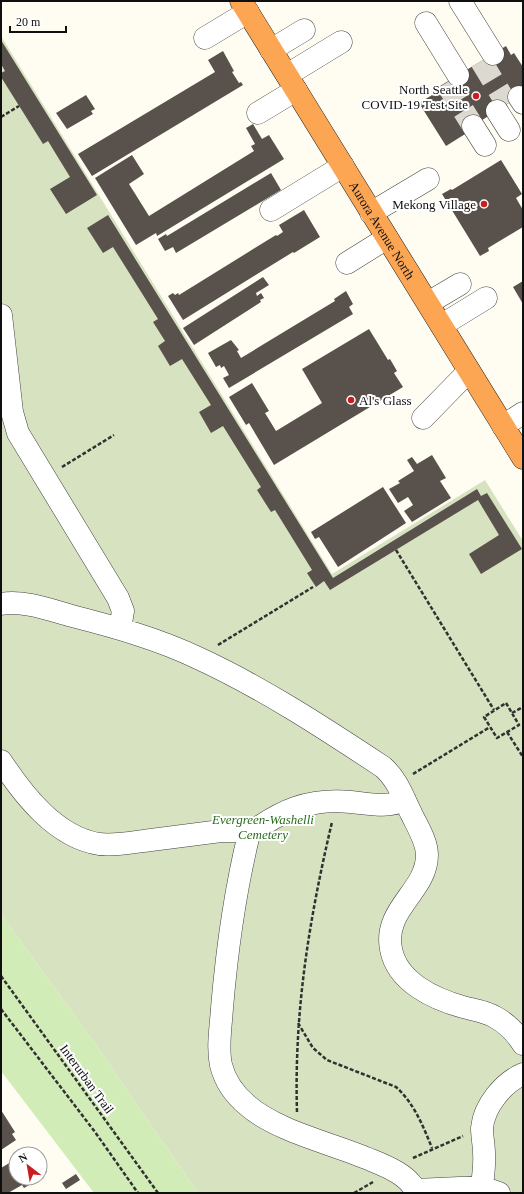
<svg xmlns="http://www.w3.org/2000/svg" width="524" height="1194" viewBox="0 0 524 1194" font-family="Georgia,serif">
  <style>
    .green { fill: #d2ecb8 }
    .cemetery { fill: #d7e3c0 }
    .building { fill: #59514b }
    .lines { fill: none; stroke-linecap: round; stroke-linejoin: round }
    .minor-tunnel { stroke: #dbd9d0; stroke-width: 22; stroke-dasharray: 22 11; stroke-linecap: butt }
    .minor-casing { stroke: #424242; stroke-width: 23 }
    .highway-casing { stroke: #202020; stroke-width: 23 }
    .path { stroke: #313131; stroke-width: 2.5; stroke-dasharray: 4 2; stroke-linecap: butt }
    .minor { stroke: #fff; stroke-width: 22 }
    .highway { stroke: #fca553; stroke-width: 22 }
    .poi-dot { fill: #c81e22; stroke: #fff; stroke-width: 1.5 }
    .labels { text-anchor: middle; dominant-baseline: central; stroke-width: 4; stroke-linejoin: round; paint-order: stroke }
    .poi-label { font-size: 13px; fill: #0f0f0f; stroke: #fff; text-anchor: end }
    .street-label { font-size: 13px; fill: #0f0f0f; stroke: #fff }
    .park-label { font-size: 13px; font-style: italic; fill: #296c1b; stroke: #fff }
  </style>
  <rect width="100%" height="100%" fill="#fffdf2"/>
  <path class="green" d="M1 914 98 1048 198 1193H94L1 1071Z"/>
  <path class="cemetery" d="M1 36 332 574 485 480 523 541V1193H198L98 1048 1 914Z"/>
  <path class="building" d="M1 40 97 195 66 214 50 189 70 177 48 141 43 144 1 77V73L5 71 1 64Z
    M506 46 511 55 514 53 523 67V94L468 129 470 131 446 146 419 103 442 89 440 86Z
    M223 51 234 71 232 72 239 83 241 82 243 85 92 176 78 154 215 72 208 60Z
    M86 95 95 109 91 111 93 114 67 129 56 113Z
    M253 124 262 139 269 135 284 159 157 236 156 233 136 245 95 178 132 155 144 174 129 184 149 216 254 151 251 146 255 144 246 128Z
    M501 160 522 194 516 198 523 210V227L488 248 489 251 480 256 442 194 451 189 452 190Z
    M271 173 281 190 176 253 173 247 165 251 158 239 166 234 167 236Z
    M304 210 320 237 294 253 293 252 183 320 168 296 173 293 175 295 178 293 179 295 276 235 277 236 283 232 279 225Z
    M108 215 333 578 477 489 481 496 487 493 522 549 481 574 469 554 499 535 478 500 330 590 324 581 316 587 307 573 312 570 275 510 271 512 257 490 261 487 223 426 211 433 199 412 211 405 182 359 170 366 158 346 165 341 153 322 158 319 113 247 103 253 87 228Z
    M263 277 269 285 256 293 257 296 261 293 264 298 260 300 261 302 194 345 183 328Z
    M523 281V304L513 287Z
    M346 291 353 304 349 307 353 314 229 388 223 378 229 375 224 366 221 368 220 365 216 367 208 353 231 340 239 350 237 351 241 358 335 301 334 299Z
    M369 329 388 360 390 359 397 371 394 373 403 387 274 465 249 423 246 425 229 397 252 383 269 411 265 413 276 431 322 403 302 369Z
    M432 455 446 478 440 481 451 498 412 522 404 511 413 505 408 497 398 503 389 489 400 483 398 481 414 471 407 460 412 457 417 464Z
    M383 487 406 523 338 567 319 537 315 539 311 532Z
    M1 1110 15 1132 12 1134 16 1140 1 1150Z
    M16 1159V1178H37L38 1180 24 1188 22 1185 8 1193H1V1168Z
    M40 1167 41 1169 44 1167 47 1172 40 1176Z
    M76 1174 80 1180 66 1189 62 1183Z"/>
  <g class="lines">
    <path class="minor-tunnel" d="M481 61 507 104
      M446 83 473 126"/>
    <defs>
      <path id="minor" d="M460 1 493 54
        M426 23 458 75
        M205 38 248 12
        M271 50 304 30
        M287 75 341 42
        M519 97 523 103
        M497 111 509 130
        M258 113 296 90
        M473 126 485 145
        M271 210 343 166
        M371 213 428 179
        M347 263 387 238
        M428 303 460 284
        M1 315 12 412 18 433 118 598 123 611 120 629
        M442 325 486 298
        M423 418 469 371
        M503 426 523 413
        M1 604C24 600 50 610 72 616 115 627 158 639 198 658 263 688 324 728 383 767 397 779 403 797 411 813 417 826 427 841 427 855 427 891 383 909 391 949 397 982 434 999 463 1007 474 1010 485 1011 495 1017 506 1023 516 1033 523 1044
        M1 761C24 796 56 837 99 844 116 846 134 842 151 840 174 837 198 834 221 831H239L249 834
        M405 800C387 808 371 804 351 802 309 798 282 810 249 834 235 891 227 949 222 1008 221 1026 217 1047 221 1065 225 1081 235 1095 247 1105 276 1131 334 1144 371 1160 386 1166 411 1176 416 1193
        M415 1190 482 1187 499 1193
        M476 1193 482 1187C483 1176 485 1164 484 1153 484 1145 482 1137 482 1128 484 1106 503 1083 523 1074"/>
      <g id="highway">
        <path id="s1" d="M241 1 523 458"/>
      </g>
    </defs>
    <use href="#minor" class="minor-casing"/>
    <use href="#highway" class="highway-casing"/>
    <path class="path" d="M1 117 19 106
      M62 467 114 435
      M396 550 494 710
      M218 645 313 587
      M506 703 519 725 497 738 484 717Z
      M512 713 523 707
      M507 732 523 757
      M413 774 490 727
      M1 976 158 1193
      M1 1009 95 1132 138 1193
      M298 1023 313 1048 327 1060 396 1087C414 1103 423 1126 432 1148
      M297 1112C294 1011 309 920 332 822
      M413 1158 463 1136
      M354 1193 373 1182"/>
    <use href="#minor" class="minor"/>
    <use href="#highway" class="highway"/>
  </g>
  <g class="poi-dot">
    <circle cx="476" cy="96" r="4"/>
    <circle cx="484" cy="204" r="4"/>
    <circle cx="351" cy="400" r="4"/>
  </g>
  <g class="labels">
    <g class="poi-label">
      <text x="468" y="89">North Seattle<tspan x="468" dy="15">COVID-19 Test Site</tspan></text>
      <text x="476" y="204">Mekong Village</text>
      <text x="359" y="400" text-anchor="start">Al's Glass</text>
    </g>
    <g class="street-label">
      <text stroke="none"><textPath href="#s1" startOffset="269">Aurora Avenue North</textPath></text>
      <text transform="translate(87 1079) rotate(54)">Interurban Trail</text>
    </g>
    <g class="park-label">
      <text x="263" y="819">Evergreen-Washelli<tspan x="263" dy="15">Cemetery</tspan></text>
    </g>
  </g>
  <rect width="524" height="1194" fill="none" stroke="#0f0f0f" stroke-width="4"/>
  <g transform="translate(28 1166) rotate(329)"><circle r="19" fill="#ffffff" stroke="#9f9f9f"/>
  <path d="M0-3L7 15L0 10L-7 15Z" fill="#c81e22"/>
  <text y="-6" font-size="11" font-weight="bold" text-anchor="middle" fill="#0f0f0f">N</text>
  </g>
  <path d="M10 26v6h56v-6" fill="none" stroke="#0f0f0f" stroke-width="2"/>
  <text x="16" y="26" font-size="12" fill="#0f0f0f" stroke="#ffffff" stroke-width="3" paint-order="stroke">20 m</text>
</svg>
